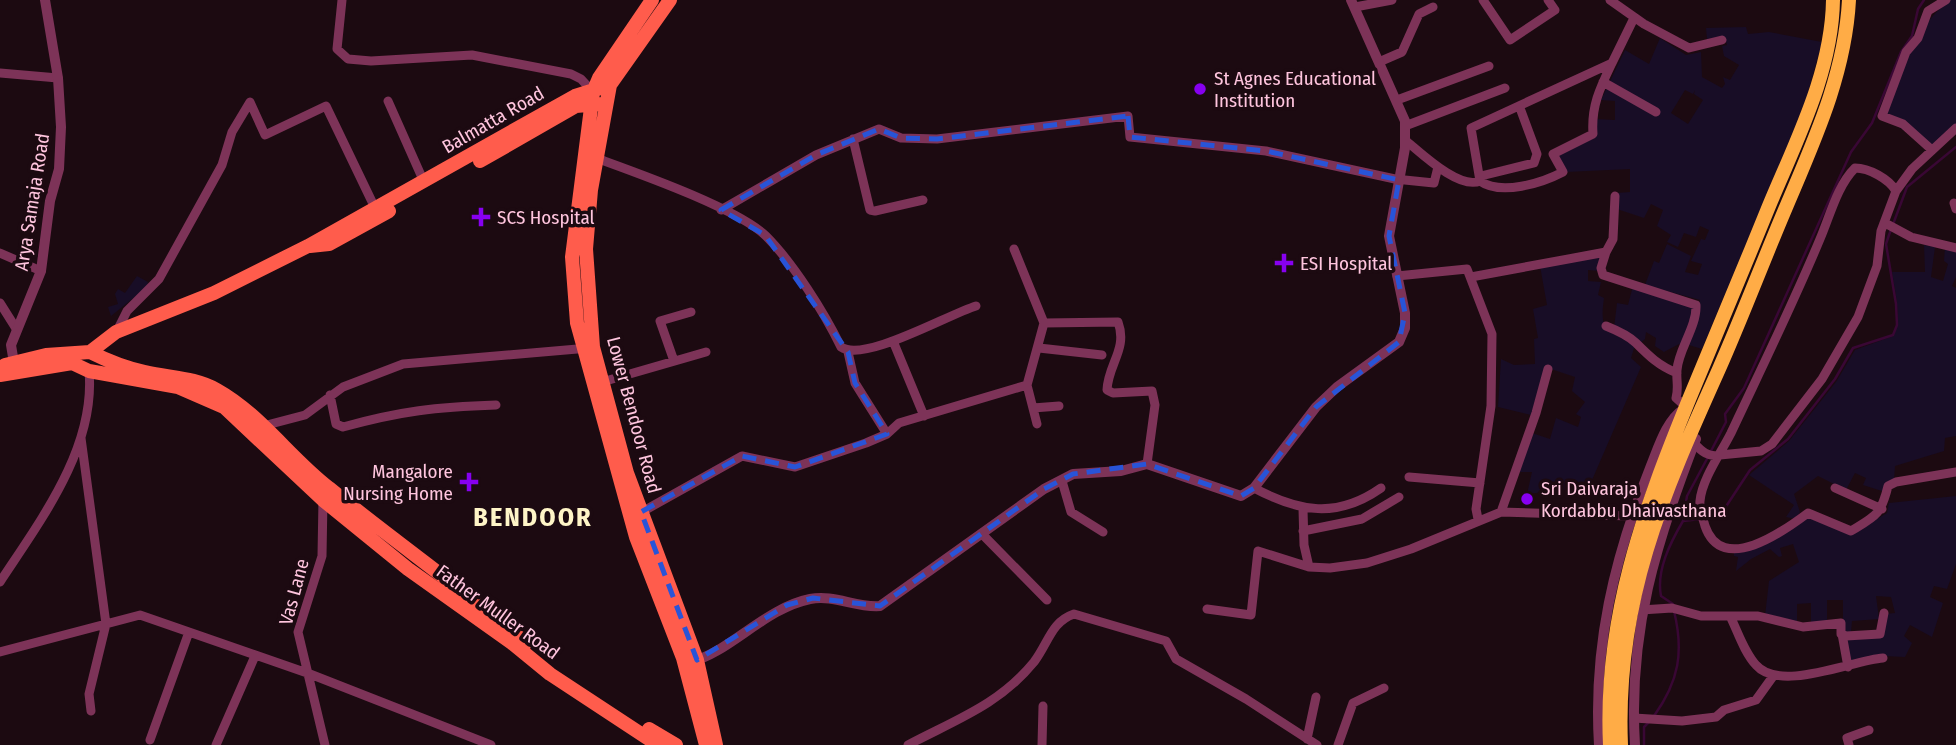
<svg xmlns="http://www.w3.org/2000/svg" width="1956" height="745" viewBox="0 0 1956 745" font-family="'Fira Sans Condensed',sans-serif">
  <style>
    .green { fill: #180d26; fill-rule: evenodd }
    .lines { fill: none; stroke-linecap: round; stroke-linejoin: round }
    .stream { stroke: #390734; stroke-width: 2.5 }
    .minor { stroke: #7d3358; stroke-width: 9 }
    .tertiary { stroke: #7d3358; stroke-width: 10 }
    .primary { stroke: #ff5c4c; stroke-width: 14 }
    .trunk { stroke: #ffac46; stroke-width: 14 }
    .marked { fill: none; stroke: #2854d8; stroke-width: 5; stroke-dasharray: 14 9; stroke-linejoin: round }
    .poi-dot { fill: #8700f0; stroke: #1c0a11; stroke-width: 2.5 }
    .labels { text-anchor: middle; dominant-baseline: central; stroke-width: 7; stroke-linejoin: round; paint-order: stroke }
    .poi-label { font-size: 19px; fill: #ffc5de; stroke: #1c0a11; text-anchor: start }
    .street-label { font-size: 19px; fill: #ffc5de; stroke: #1c0a11 }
    .district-label { font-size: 26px; font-weight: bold; letter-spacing: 2px; fill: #fff5c7; stroke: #1c0a11 }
  </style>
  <rect width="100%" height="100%" fill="#1c0a11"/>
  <path class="green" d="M1950 0H1956V127L1932 149 1882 116C1898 73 1913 29 1950 0Z
    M1746 27 1748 34 1769 32 1822 42 1805 104 1702 349 1689 345 1700 300 1645 285 1654 261 1659 263 1667 244 1691 256 1685 272 1698 275 1702 264 1691 261 1701 239 1705 240 1709 230 1700 226 1696 237 1684 233 1678 247 1667 242 1671 235 1657 226 1663 210 1651 204 1644 218 1617 209V193L1630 192V169L1566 172 1556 155 1595 136V119L1615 120V101L1601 100 1625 50 1649 64 1660 38 1686 55 1701 52 1702 77 1722 88 1725 84 1723 77 1730 80 1739 65 1724 56 1722 46 1727 45 1725 38 1707 39 1706 28ZM1685 90 1693 94 1695 90 1694 94 1703 100 1688 124 1671 113Z
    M1924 245 1935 247 1931 277 1943 281 1948 264 1944 261 1945 247 1956 250V277L1952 286 1956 288V436L1945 438 1944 451 1895 466 1894 480 1885 492 1863 485 1866 478 1855 473 1846 490 1818 476 1794 494 1800 512 1796 519 1786 517 1794 505 1749 475 1789 441 1836 382 1855 350 1893 336C1902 315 1895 293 1892 272H1925Z
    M1602 255 1599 271 1588 270V281L1601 282 1598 295 1604 298C1599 333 1607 329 1635 345L1631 358 1641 367 1589 487 1527 494 1532 472H1518L1532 433 1550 439 1556 418 1578 427 1581 417 1576 414 1585 402 1572 391 1575 377 1545 367 1531 415 1498 407 1501 359 1514 365 1535 364 1534 339 1538 338 1533 309 1547 305 1540 266Z
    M137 276 148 282 147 287 111 316 108 307 118 304 115 294 118 289 125 293Z
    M1633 286 1695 307 1684 346 1679 344 1664 352 1655 346 1656 338 1646 332 1645 339 1639 344 1614 328 1617 303 1628 305Z
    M1956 496V564L1947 589 1934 586 1930 597 1943 603 1932 637 1910 625 1904 636 1912 643 1905 657 1884 656 1850 664 1845 639 1882 635 1885 614 1895 613 1891 597 1876 596 1879 619 1852 621 1851 632H1843V600H1827V623L1811 624V603L1797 604V624L1765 616 1769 581 1799 562 1793 544 1780 548 1782 556 1779 557 1770 549 1751 559 1736 571 1738 557 1734 556V551C1764 548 1783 535 1807 517L1852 534 1887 513 1889 503Z"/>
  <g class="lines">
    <path class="stream" d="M1711 451 1726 422 1725 414 1744 388 1851 152 1872 123 1901 52 1912 36 1918 9 1924 0
      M1706 517 1725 508 1750 470 1788 439 1835 379 1853 348 1893 335 1897 325 1896 304 1886 244 1889 235 1907 187 1956 147
      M1683 521 1687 496 1708 457
      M1673 604 1661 596C1656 571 1670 543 1683 521L1700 519
      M1654 716C1679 681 1684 652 1674 611
      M1644 745V727L1650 721"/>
    <path class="minor" d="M342 0 337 49 348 59 371 61 472 55 571 74 581 79 593 92
      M1483 0 1510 40 1555 10 1548 0
      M1610 0 1644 24 1689 48 1722 40
      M1355 7 1392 0
      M1379 62 1402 52 1419 14 1433 7
      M0 73 58 78
      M1603 82 1656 112
      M1397 100 1489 66
      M388 101 424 182
      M1405 126 1505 88
      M853 139 870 210 875 211 923 200
      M1405 140C1421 153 1459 190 1480 181L1471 128 1612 63 1634 18
      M1932 150 1903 124 1882 116 1906 52 1918 38 1928 11 1946 0
      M596 158C637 173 737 208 766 236 793 263 824 312 841 347 864 363 947 315 976 306
      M1481 176 1534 163 1537 154 1520 108
      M1480 181C1501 196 1542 183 1563 172L1553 154 1593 134C1591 106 1600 88 1612 63
      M1896 191 1912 169 1956 128
      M1954 203 1956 209
      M721 210 816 155 879 129 901 138 937 139 1128 116 1130 137 1266 151 1395 179 1434 183 1438 167
      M1885 223 1911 237 1956 248
      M1606 252 1601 268 1603 275 1696 305C1697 327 1678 350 1677 370 1676 380 1679 388 1676 398L1686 407
      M0 253 41 271
      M1397 276 1467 269 1492 334 1491 406 1476 509 1478 519
      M1471 277 1606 252 1613 239 1615 196
      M0 303 17 330
      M1044 323 1118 322C1128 349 1108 364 1107 390L1113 393 1152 391 1155 405 1147 464
      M1606 326C1616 330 1628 335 1636 343 1649 356 1659 366 1677 373
      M117 331 127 311 159 279 222 165 232 132 250 102 265 135 326 106 375 208
      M893 341 924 416
      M1039 348 1102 355
      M848 352 855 383 887 434
      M674 361 660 321 691 312
      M602 382 706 352
      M1027 385 1037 424
      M330 395 336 424 343 427C401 411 436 407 496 405
      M1033 408 1059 406
      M263 426 305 415 343 387 403 364 589 348
      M81 438 106 624 89 694 91 711
      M1694 443C1701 451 1709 458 1720 455L1761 451 1772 444 1822 379 1858 317 1877 266 1881 231 1896 191C1889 179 1869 168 1855 168 1837 186 1830 216 1820 239 1793 304 1761 369 1731 433 1721 453 1702 479 1700 501 1699 510 1703 518 1705 526 1722 576 1784 531 1808 513L1851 531C1876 516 1881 515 1888 486L1896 482 1956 472
      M1409 477 1480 483
      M1062 481 1071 512 1103 532
      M1254 488C1299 512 1337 519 1381 488
      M1835 488 1882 509
      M323 499 322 556 298 632 325 745
      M1303 509 1304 545 1309 567 1330 568 1367 563 1411 549 1501 512 1631 516
      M1501 512 1536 413 1548 369
      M640 513 742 456 795 467 866 443 887 434 899 423 1027 385 1044 323 1014 249
      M1303 531 1362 519 1399 497
      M983 535 1047 600
      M0 582C40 521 96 448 89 371
      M1207 609 1251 615 1258 551 1309 567
      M1641 610 1672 608 1701 616H1758L1803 627 1841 623V634L1846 636 1880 634 1884 613
      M1730 616C1738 632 1744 652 1756 665 1780 693 1853 660 1883 658
      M1842 634 1848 667
      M0 652 140 615 310 674 491 745
      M1634 718 1682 721 1716 717 1724 710 1756 700 1774 675
      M1307 739 1316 697
      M150 740 189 632
      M216 745 255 656
      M908 745C955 720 999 705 1034 662 1049 642 1051 622 1074 614L1166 641 1176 659 1246 699 1317 745
      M1042 745 1043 706
      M1338 745 1353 703 1384 688
      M1849 745 1847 738 1869 730"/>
    <path class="tertiary" d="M14 363 11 345 41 271 50 201 59 169 61 127 58 78 45 0
      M690 662C729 653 765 608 810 599 834 594 856 608 880 606L1044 489 1073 474 1121 471 1147 464 1241 496 1254 488 1316 407 1337 387 1399 342 1405 328V313L1389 236 1405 148V121L1351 0
      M1599 745C1593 646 1614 559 1650 468 1658 449 1666 420 1684 409
      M1635 745C1628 632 1656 542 1696 439"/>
    <path class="primary" d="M652 0 599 78 593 92 572 257 577 323 636 537 683 658 706 745
      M610 85 591 190 586 249 593 347 627 473 697 660 716 745
      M480 161 576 106 599 104
      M310 246 329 244 389 211
      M90 352C108 361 125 368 145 372 170 378 194 377 217 390 260 414 290 458 329 488 394 541 463 589 526 643
      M5 365 46 355 90 352 116 332 214 293 308 246 575 96 610 85 670 0
      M0 375 72 363 89 371 178 387 224 407 323 500 408 569 512 643 550 674 658 745
      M649 729 676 745"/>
    <path class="trunk" d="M1610 745C1604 618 1643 512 1690 397 1716 334 1743 270 1769 206 1796 141 1832 72 1833 0
      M1621 745C1615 601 1662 496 1719 369 1742 317 1762 264 1784 212 1813 143 1845 76 1849 0"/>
  </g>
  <path class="marked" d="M1128 116 1130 137 1266 151 1399 180 1389 236 1405 313 1399 342 1316 407 1254 488 1241 496 1147 464 1073 474 1044 489 880 606 813 598 787 605 697 660 641 512 742 456 795 467 887 434 855 383 848 352 765 235 721 210 816 155 879 129 901 138 937 139Z"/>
  <g class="poi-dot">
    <circle cx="1200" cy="89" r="7"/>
    <path d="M477.5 206.5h7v7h7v7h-7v7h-7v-7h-7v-7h7z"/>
    <path d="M1280.5 252.5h7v7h7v7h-7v7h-7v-7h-7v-7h7z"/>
    <path d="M465.5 471.5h7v7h7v7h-7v7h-7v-7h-7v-7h7z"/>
    <circle cx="1527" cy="499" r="7"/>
  </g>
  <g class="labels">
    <g class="poi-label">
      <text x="1214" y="78">St Agnes Educational<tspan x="1214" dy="22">Institution</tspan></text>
      <text x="497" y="217">SCS Hospital</text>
      <text x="1300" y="263">ESI Hospital</text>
      <text x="453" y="471" text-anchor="end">Mangalore<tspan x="453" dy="22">Nursing Home</tspan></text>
      <text x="1541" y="488">Sri Daivaraja<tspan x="1541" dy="22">Kordabbu Dhaivasthana</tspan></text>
    </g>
    <g class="street-label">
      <text transform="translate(493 120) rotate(-30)">Balmatta Road</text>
      <text transform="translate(32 202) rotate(-81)">Arya Samaja Road</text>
      <text transform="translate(634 415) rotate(75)">Lower Bendoor Road</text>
      <text transform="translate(294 592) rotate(-75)">Vas Lane</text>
      <text transform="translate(498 612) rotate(36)">Father Muller Road</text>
    </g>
    <g class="district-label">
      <text x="533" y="517">BENDOOR</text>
    </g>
  </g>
</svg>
